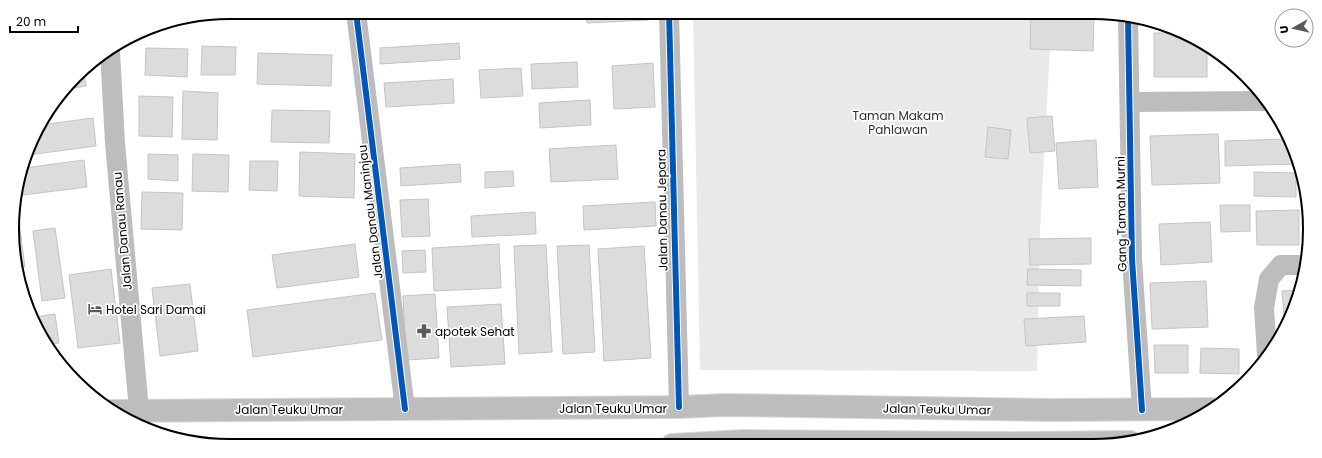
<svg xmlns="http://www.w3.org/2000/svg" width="1322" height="458" viewBox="0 0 1322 458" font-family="Poppins,sans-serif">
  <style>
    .green { fill: #e9e9e9 }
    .building { fill: #dcdcdc; stroke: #c4c4c4 }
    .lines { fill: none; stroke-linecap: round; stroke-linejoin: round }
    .highway-casing { stroke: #dbdbdb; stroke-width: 24 }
    .street { stroke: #bdbdbd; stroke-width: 20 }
    .highway { stroke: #bdbdbd; stroke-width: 22 }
    .cycleway-casing { stroke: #fff; stroke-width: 8 }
    .cycleway { stroke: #0057b8; stroke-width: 6 }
    .labels { text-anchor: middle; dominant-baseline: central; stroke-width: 3.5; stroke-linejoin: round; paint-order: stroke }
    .park-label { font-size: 12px; fill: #2e2e2e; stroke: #fff }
    .street-label { font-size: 12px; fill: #000; stroke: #fff }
    .poi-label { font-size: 12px; fill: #000; stroke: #fff; text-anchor: start }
    .rim { fill: none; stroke: #000; stroke-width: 2 }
  </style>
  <rect width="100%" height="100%" fill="#fff"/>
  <path class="green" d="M693 12H1052L1040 231 1037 371 700 370Z"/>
  <path class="building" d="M586 12H649V20L587 23Z
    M1031 12 1094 13 1093 51 1030 49Z
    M1154 33H1177L1207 48V77H1154Z
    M459 43 460 59 380 64V48Z
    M202 46 236 47 235 75H201Z
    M146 48 188 49 187 77 145 75Z
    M258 53 332 55 331 86 257 84Z
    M577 62 578 87 532 89 531 64Z
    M653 63 655 107 614 109 612 66Z
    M521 68 523 96 481 98 479 70Z
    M83 69 86 86 68 89Z
    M453 79 454 103 386 107 384 83Z
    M183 91 218 93 217 140 182 139Z
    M139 96 173 97 172 137 139 136Z
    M590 100 591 125 540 128 539 103Z
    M272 110 330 111 329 143 271 142Z
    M1052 116 1055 151 1030 153 1027 118Z
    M93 118 96 146 28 155 34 133 40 125Z
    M988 127 1011 130 1008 159 985 157Z
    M1218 134 1220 183 1152 185 1150 136Z
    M1287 139 1296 164 1225 166V141Z
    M1096 140 1098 187 1059 189 1056 143Z
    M616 145 618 179 551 182 549 149Z
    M300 152 355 154 354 198 299 196Z
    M148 154 178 155V181L148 179Z
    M193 154 229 155 228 192 192 191Z
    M84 160 87 187 15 196 24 168Z
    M250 161H278L277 191 249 190Z
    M460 164 461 182 401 186 400 168Z
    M513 171 514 186 485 188V172Z
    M1254 172 1296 173V197L1254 196Z
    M142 192 183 193 182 230 141 229Z
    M428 199 430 236 402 237 400 200Z
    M655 202 656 226 584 230 583 206Z
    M1220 205H1250V231L1221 232Z
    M1299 210V245H1257L1256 211Z
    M535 212 536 234 472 237 471 216Z
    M19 222 25 267 18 268 15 223Z
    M1210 222 1212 262 1161 265 1159 224Z
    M55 228 65 298 42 301 33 231Z
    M1091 238V264L1030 265 1029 239Z
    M355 244 359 277 277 288 272 255Z
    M499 244 501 288 434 291 432 248Z
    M546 245 552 352 519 354 514 246Z
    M589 245 595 352 563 354 557 246Z
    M644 246 651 358 604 361 598 249Z
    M425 250 426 272 403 273 402 251Z
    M111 269 120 343 78 348 69 275Z
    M1028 269 1081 270V286L1027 285Z
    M1206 281 1208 327 1152 329 1150 283Z
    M190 284 198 351 160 356 152 288Z
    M1301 290 1285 328 1282 291Z
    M375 293 382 340 253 357 247 310Z
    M1027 293H1060V306H1027Z
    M435 294 439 358 406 360 403 296Z
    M501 304 505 364 451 367 447 307Z
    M55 314 59 343 46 345 34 317Z
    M1084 316 1086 342 1026 346 1024 319Z
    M1154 345H1188V373H1155Z
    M1201 348 1239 349V374L1200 373Z"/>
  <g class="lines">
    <defs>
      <path id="highway" d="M111 411 679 407 726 405 1052 410 1211 409
        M672 445 743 441 1003 443 1130 442"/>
    </defs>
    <use href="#highway" class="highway-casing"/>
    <path class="street" d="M356 12 405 409
      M669 12 679 407
      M1128 17 1132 259 1142 410
      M110 51 115 143 139 410
      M1130 102 1263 101
      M1267 355 1264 308 1269 279 1281 265H1304"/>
    <use href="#highway" class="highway"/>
    <defs>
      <path id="cycleway" d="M356 12 405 409
        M669 12 679 407
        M1128 17 1132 259 1142 410"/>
    </defs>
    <use href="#cycleway" class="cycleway-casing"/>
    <use href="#cycleway" class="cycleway"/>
  </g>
  <defs>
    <symbol id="hotel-bare" viewBox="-9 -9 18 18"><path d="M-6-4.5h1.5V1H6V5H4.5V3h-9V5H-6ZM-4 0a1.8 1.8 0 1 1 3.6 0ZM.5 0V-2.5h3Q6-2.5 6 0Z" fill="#595959" stroke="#fff" stroke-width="2.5" paint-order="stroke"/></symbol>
    <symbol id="pharmacy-bare" viewBox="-9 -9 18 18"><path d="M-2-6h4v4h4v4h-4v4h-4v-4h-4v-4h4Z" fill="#595959" stroke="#fff" stroke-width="2.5" paint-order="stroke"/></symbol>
  </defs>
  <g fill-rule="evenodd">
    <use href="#hotel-bare" x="85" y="299" width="20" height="20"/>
    <use href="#pharmacy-bare" x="414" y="321" width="20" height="20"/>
  </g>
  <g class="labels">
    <g class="park-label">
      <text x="898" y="115">Taman Makam<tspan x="898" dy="14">Pahlawan</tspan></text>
    </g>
    <g class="street-label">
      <text transform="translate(662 210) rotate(-91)">Jalan Danau Jepara</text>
      <text transform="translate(370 212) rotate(-97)">Jalan Danau Maninjau</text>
      <text transform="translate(1121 214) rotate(-91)">Gang Taman Murni</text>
      <text transform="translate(122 231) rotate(-95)">Jalan Danau Ranau</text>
      <text x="613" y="408">Jalan Teuku Umar</text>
      <text x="289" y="409">Jalan Teuku Umar</text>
      <text transform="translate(937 409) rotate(1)">Jalan Teuku Umar</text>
    </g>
    <g class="poi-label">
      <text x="106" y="309">Hotel Sari Damai</text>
      <text x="435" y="331">apotek Sehat</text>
    </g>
  </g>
  <path d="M0 0H1322V458H0ZM229 19H1093A210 210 0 0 1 1303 229V229A210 210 0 0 1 1093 439H229A210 210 0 0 1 19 229V229A210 210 0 0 1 229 19Z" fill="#fff" fill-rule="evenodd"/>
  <path class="rim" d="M229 19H1093A210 210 0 0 1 1303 229V229A210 210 0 0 1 1093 439H229A210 210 0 0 1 19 229V229A210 210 0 0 1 229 19Z"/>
  <g transform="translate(1294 28) rotate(262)"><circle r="19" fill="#ffffff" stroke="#999999"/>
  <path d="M0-3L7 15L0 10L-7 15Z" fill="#595959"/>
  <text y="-6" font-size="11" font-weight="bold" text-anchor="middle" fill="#000000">U</text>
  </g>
  <path d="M10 26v6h68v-6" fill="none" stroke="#000000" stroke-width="2"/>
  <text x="16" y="26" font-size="12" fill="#000000" stroke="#ffffff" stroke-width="3" paint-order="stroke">20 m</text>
</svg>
